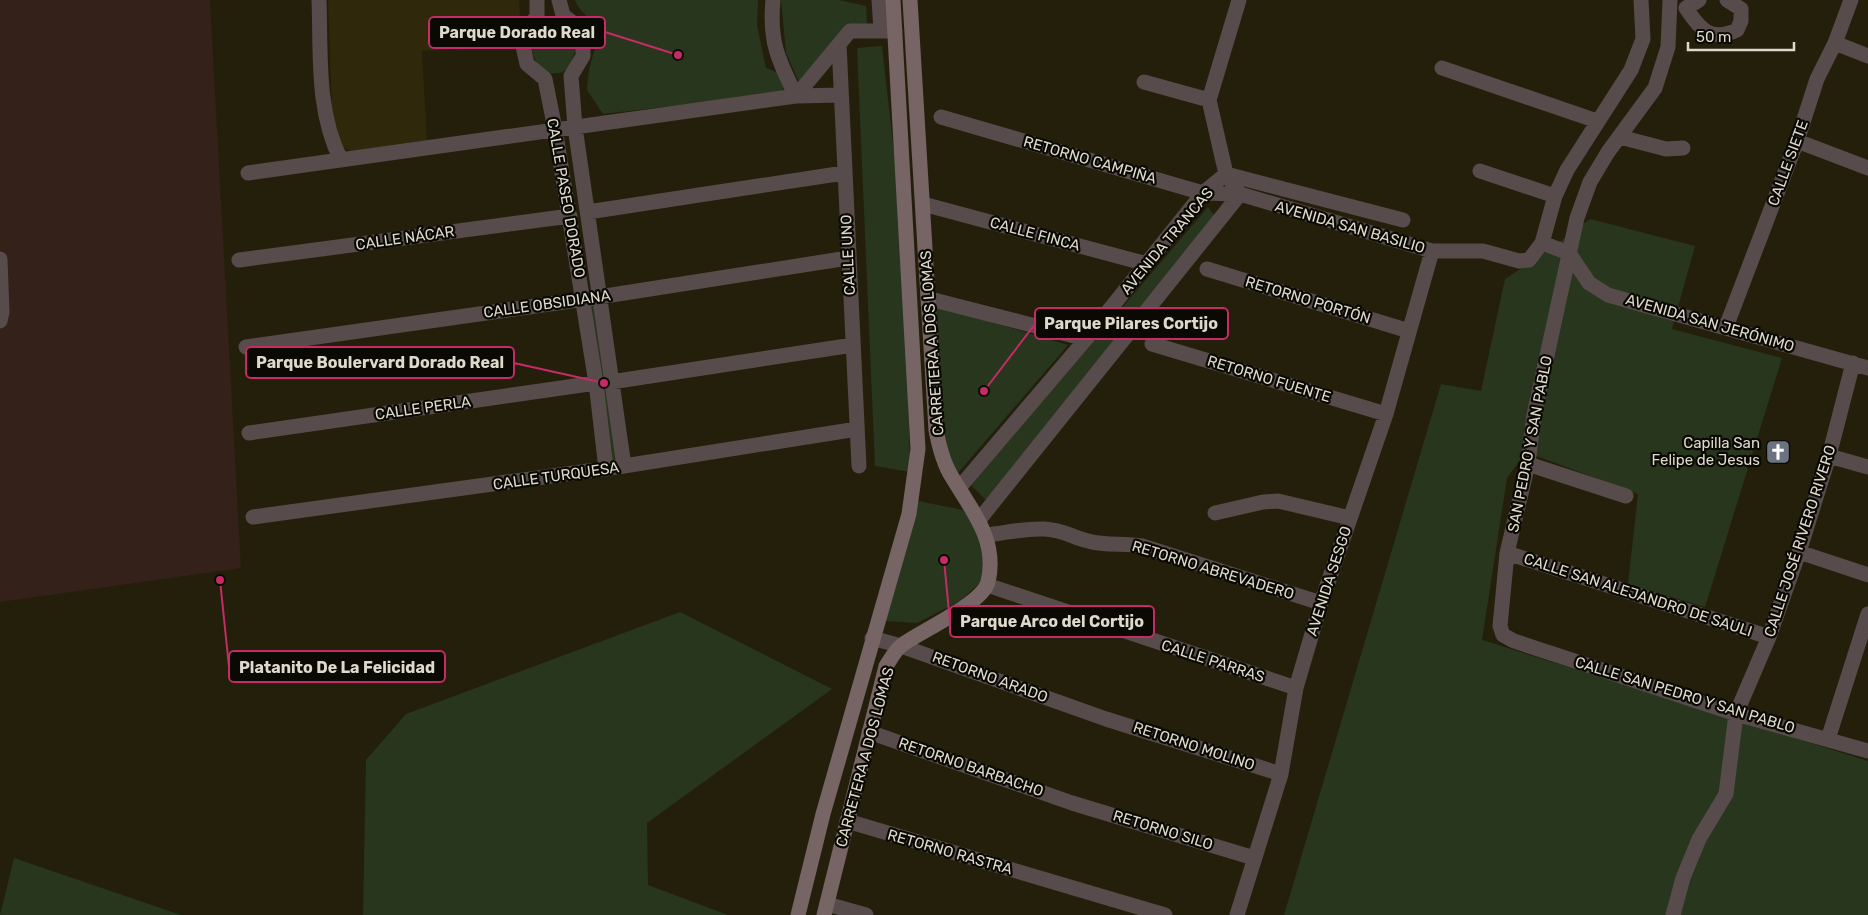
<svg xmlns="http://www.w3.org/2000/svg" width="1868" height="915" viewBox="0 0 1868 915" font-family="Rubik,sans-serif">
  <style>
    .built { fill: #2f280b }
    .industrial { fill: #33211a }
    .green { fill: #28361e }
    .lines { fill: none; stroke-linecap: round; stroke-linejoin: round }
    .minor { stroke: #574b4c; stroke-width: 15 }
    .secondary { stroke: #776465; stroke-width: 15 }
    .labels { text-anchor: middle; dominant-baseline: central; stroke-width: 4.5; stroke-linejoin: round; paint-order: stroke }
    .street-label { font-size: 15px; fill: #dddacd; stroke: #0b0903 }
    .poi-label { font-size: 15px; fill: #dddacd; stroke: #0b0903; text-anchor: end }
    .leader { fill: none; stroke: #c52b66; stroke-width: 2 }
    .callout-dot { fill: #c52b66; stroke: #0b0903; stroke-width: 2 }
    .callout { fill: #0b0903; stroke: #c52b66; stroke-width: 2 }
    .callout-label { font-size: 16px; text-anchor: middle; font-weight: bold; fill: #dddacd }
  </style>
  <rect width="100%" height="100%" fill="#241f0a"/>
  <path class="built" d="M328 0H519L520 16 508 31 507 47 422 51 427 142 353 153 342 146 332 111Z"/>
  <path class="industrial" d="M0 0H210L241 568 0 602Z"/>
  <path class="green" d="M575 0H758L757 25 766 68 781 74 784 93 603 114 587 90C588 81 588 71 591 62 595 48 599 39 593 25 588 14 579 12 575 0Z
    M781 0H839L866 6 867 24 799 82 786 53Z
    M538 19H568L577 45 569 69 560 73 543 74C530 52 527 43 538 19Z
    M882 46 905 250 910 472 875 466 857 48Z
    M1208 207 1216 218 986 500 971 485Z
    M1590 219 1695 246 1672 329 1782 358 1705 607 1628 584 1638 494 1526 452 1507 478 1482 640 1868 761V915H1284L1441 384 1481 391 1505 279 1546 252Z
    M597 301 619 462 610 465 589 303Z
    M937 306 1068 345 957 474 943 437Z
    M918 501 963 510 988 542 985 578 960 601 917 623 884 621Z
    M680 612 832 689 647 823 648 885 728 915H363L366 760 406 714Z
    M14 858 181 915H0Z"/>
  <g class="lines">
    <path class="minor" d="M319 0C321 53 316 111 341 160
      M537 0V17L527 27 523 46 527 64 545 79 555 129 596 383 606 469
      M559 0 563 15 578 27 583 40V56L571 76 575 127 624 466
      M773 0C769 41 778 60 796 96L850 31H895
      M879 0 881 30
      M1670 0 1668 47 1655 88 1608 152 1590 182 1577 218 1534 415 1528 464 1507 553 1500 626 1503 635 1514 641 1736 714 1868 751
      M1699 0 1686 8C1700 30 1711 42 1737 30L1741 21V9L1727 0
      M1835 43 1868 56
      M839 44 859 466
      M1442 68 1597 121
      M1144 82 1209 100
      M941 117 1203 193 1240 194 1432 251H1483L1519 261 1529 260 1542 243 1555 196 1567 170 1631 70 1643 39 1641 0
      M1620 137 1666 149 1683 148
      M1797 141 1868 168
      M1480 171 1555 196
      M248 173 796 96 840 95
      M1226 174 1403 220
      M923 204 1147 264
      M588 212 844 173
      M1542 243 1569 253
      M1569 253 1589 283 1608 295 1868 368
      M0 259 2 312 0 321
      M239 260 570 216
      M1207 269 1409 331
      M930 299 1086 339
      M1726 327 1797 141 1817 79 1835 43 1851 0
      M1152 344 1386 414
      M246 347 599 297 848 258
      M611 382 853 345
      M249 433 596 383
      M1829 456 1868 467
      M1528 464 1626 496
      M959 488 1086 339 1203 193 1226 174
      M1215 513 1263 502 1278 501 1350 518
      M253 517 624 466 857 429
      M979 520 1240 194 1226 174 1209 100 1239 0
      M986 535C1005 533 1026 528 1044 529 1064 530 1071 537 1088 541 1106 546 1124 543 1142 546L1321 603
      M1799 552 1868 575
      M1507 553 1769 637
      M987 585 1296 688
      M872 638 901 646 1106 719 1281 774
      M869 732 1072 803 1254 858
      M1828 739 1868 614
      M847 821 1165 915
      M827 904 866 915
      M1237 915 1281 774 1296 688 1321 603 1386 414 1432 251
      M1673 915 1683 878 1699 839 1726 794 1736 714 1769 637 1799 552 1829 456 1853 363"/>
    <path class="secondary" d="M798 915 823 814 909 514 918 449 893 0
      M824 915 886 666C891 659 895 650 902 645 921 631 982 604 988 582 998 540 972 511 952 477 943 463 939 446 936 430L910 0"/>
  </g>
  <defs>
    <symbol id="church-square" viewBox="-11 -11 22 22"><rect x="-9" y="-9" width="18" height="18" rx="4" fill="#6b7280" stroke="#0b0903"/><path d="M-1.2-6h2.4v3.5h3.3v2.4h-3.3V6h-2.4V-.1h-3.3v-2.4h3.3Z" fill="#fff"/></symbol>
  </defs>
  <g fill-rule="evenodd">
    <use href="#church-square" x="1764" y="438" width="28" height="28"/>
  </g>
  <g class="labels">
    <g class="street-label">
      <text transform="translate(1090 160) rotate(16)">RETORNO CAMPIÑA</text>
      <text transform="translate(1788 163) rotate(-70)">CALLE SIETE</text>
      <text transform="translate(566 198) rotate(80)">CALLE PASEO DORADO</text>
      <text transform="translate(1350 227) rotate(16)">AVENIDA SAN BASILIO</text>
      <text transform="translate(1035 234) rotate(15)">CALLE FINCA</text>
      <text transform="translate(405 238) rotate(-8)">CALLE NÁCAR</text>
      <text transform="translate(1167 241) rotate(-50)">AVENIDA TRANCAS</text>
      <text transform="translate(848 255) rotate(-93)">CALLE UNO</text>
      <text transform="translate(1308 300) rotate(17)">RETORNO PORTÓN</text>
      <text transform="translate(547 304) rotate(-8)">CALLE OBSIDIANA</text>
      <text transform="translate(1710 323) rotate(16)">AVENIDA SAN JERÓNIMO</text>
      <text transform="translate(932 343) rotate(-94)">CARRETERA A DOS LOMAS</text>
      <text transform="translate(1269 379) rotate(17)">RETORNO FUENTE</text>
      <text transform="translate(423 408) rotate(-8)">CALLE PERLA</text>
      <text transform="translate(1530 444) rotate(-79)">SAN PEDRO Y SAN PABLO</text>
      <text transform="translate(556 476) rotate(-8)">CALLE TURQUESA</text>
      <text transform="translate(1800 541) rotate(-72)">CALLE JOSÉ RIVERO RIVERO</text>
      <text transform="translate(1213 570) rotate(17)">RETORNO ABREVADERO</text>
      <text transform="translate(1329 581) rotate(-72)">AVENIDA SESGO</text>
      <text transform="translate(1638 595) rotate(18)">CALLE SAN ALEJANDRO DE SAULI</text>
      <text transform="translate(1213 661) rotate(18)">CALLE PARRAS</text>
      <text transform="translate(990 677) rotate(20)">RETORNO ARADO</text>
      <text transform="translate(1685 695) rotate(17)">CALLE SAN PEDRO Y SAN PABLO</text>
      <text transform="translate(1194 746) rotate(18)">RETORNO MOLINO</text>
      <text transform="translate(865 757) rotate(-75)">CARRETERA A DOS LOMAS</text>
      <text transform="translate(971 767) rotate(19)">RETORNO BARBACHO</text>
      <text transform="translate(1163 830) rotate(17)">RETORNO SILO</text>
      <text transform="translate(950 852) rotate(16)">RETORNO RASTRA</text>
    </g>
    <g class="poi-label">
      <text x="1760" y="443">Capilla San<tspan x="1760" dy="17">Felipe de Jesus</tspan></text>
    </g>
  </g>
  <path class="leader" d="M678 55L605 32M984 391L1035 324M604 383L514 363M944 560L950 622M220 580L229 667"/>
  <g class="callout-dot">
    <circle cx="678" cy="55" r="5"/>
    <circle cx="984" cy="391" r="5"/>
    <circle cx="604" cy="383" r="5"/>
    <circle cx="944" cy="560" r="5"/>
    <circle cx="220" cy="580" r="5"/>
  </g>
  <g class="callout">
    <rect x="429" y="17" width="176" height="31" rx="5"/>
    <rect x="1035" y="308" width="193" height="31" rx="5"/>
    <rect x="246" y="347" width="268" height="31" rx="5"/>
    <rect x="950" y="606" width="204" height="31" rx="5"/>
    <rect x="229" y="651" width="216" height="31" rx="5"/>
  </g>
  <g class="callout-label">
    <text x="517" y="38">Parque Dorado Real</text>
    <text x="1131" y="329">Parque Pilares Cortijo</text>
    <text x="380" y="368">Parque Boulervard Dorado Real</text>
    <text x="1052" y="627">Parque Arco del Cortijo</text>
    <text x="337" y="673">Platanito De La Felicidad</text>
  </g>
  <path d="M1688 42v8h106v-8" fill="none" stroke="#dddacd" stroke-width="2.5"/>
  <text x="1696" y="42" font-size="15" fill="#dddacd" stroke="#0b0903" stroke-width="4" paint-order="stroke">50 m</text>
</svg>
